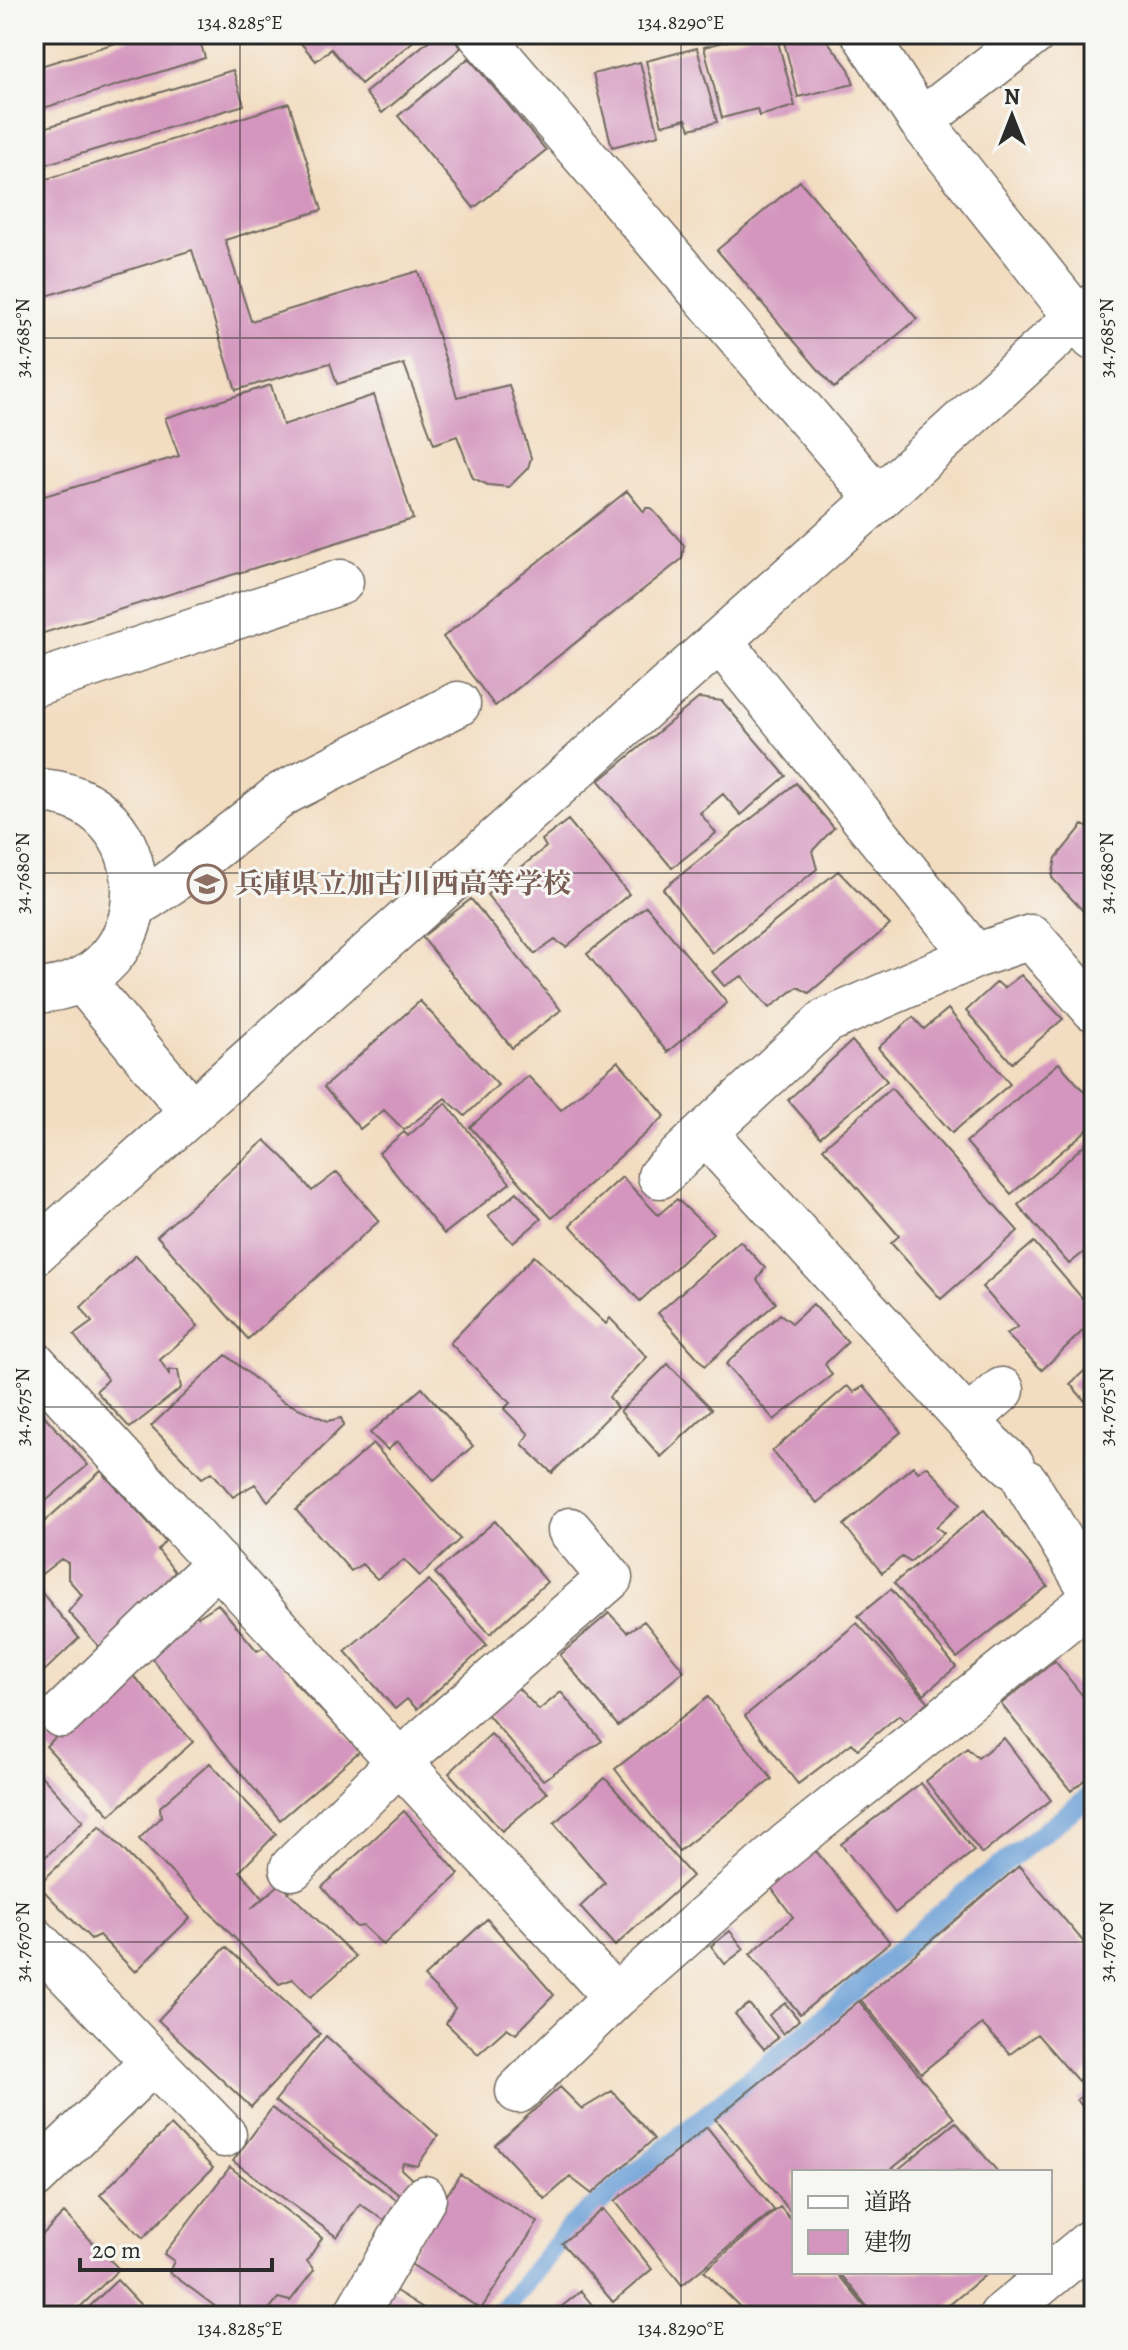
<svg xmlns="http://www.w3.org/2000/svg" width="1128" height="2350" viewBox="0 0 1128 2350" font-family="Alegreya,'Noto Serif JP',serif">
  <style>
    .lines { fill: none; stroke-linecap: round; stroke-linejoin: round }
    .stream { stroke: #689dd5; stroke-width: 20 }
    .building { fill: #d496be }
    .minor-casing { stroke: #716960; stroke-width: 47 }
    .minor { stroke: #fff; stroke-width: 44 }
    .ticks { fill: none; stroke: #2b2b2b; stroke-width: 2; stroke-opacity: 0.45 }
    .labels { text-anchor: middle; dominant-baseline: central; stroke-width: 6; stroke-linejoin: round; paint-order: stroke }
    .education-label { font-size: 28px; font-weight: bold; fill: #785e54; stroke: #f6f6f2; text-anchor: start }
    .neatline { fill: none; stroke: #2b2b2b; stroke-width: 3 }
    .ticks-label { font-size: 20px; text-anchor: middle; fill: #2b2b2b }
  </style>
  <rect width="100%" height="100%" fill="#f6f6f2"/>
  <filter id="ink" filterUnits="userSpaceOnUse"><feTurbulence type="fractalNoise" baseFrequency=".0125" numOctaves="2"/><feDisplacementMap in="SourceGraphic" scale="16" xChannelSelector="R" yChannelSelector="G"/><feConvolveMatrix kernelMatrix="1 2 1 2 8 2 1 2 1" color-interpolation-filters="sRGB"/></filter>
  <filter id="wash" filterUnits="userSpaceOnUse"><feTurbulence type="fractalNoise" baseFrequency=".006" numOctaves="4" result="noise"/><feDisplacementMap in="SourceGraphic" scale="32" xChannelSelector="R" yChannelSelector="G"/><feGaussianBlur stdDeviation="1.8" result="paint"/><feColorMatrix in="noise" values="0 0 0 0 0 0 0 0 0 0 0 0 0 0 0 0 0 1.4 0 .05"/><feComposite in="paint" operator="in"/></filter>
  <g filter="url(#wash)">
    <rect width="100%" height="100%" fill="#f3ddc1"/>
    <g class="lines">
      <path class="stream" d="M498 2316 570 2227 798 2039 955 1901 1094 1793"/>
    </g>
    <g id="blocks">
      <path class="building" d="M145 34H198L205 58 34 111V68Z
        M293 34H422L361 84 331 49 316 61Z
        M437 34H449L461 48 382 113 365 93Z
        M755 34H776L795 106 759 116 757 109 722 118 704 47Z
        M782 34H822L849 69 854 84 798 97Z
        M697 48 717 122 690 129 686 119 662 125 646 61Z
        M469 58 546 150 474 208 398 116Z
        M640 62 659 135 612 147 593 74Z
        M233 70 244 105 34 168V131Z
        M289 103 322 210 225 240 251 321 418 271 457 397 509 385 531 458 528 468 509 487 488 485 473 478 457 436 434 444 404 364 337 384 330 363 236 390 192 250 34 300V183Z
        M800 181 917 319 834 388 717 250Z
        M271 385 283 425 374 395 413 519 34 636V499L179 456 165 418Z
        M627 491 644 512 646 508H651L684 545 682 559 495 706 443 637Z
        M699 698 722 701 786 776 741 815 723 794 700 813 716 833 672 868 599 781Z
        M796 783 834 828 812 851 817 869 712 953 663 889Z
        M568 820 629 894 566 947 555 940 535 954 487 895 546 847 542 840Z
        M1083 825 1092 830 1094 828V909L1087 915 1052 878 1056 858Z
        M838 871 890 925 809 993 798 987 769 1008 742 976 724 986 712 972Z
        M471 899 561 1010 512 1048 422 937Z
        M646 906 727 1003 667 1052 587 954Z
        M1021 975 1063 1019 1012 1063 966 1011 997 982 1004 988Z
        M420 1001 498 1085 465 1116 445 1098 404 1130 384 1110 360 1129 324 1087Z
        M948 1009 1010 1084 952 1133 878 1048 913 1017 924 1029Z
        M852 1041 887 1081 820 1137 788 1100Z
        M618 1061 665 1116 552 1218 470 1127 528 1076 561 1110Z
        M1059 1063 1094 1103V1124L1011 1194 966 1142Z
        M891 1088 1018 1231 941 1299 891 1243 899 1236 823 1148Z
        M446 1103 510 1183 444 1234 379 1153 404 1132 408 1136Z
        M1094 1136V1244L1069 1264 1018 1205Z
        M265 1140 285 1159 312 1191 337 1172 379 1221 248 1339 157 1236Z
        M622 1177 658 1215 677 1199 713 1233 640 1301 570 1225Z
        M517 1192 541 1219 513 1243 488 1216Z
        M740 1241 765 1268 757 1280 776 1303 705 1366 658 1313Z
        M1034 1242 1094 1312V1320L1042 1370 1006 1334 1018 1327 982 1287Z
        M136 1255 198 1326 160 1360 169 1374V1370H178L181 1388 130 1428 96 1391 108 1380 74 1335 92 1322 81 1307Z
        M534 1256 606 1324 610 1318 647 1357 609 1397 617 1408 552 1473 522 1444 529 1434 504 1409 510 1403 450 1343Z
        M813 1304 848 1342 825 1364 832 1375 774 1420 726 1364 780 1314 792 1323Z
        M226 1355 282 1401 328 1421 341 1418 344 1425 268 1501 255 1484 233 1497 212 1472 202 1478 151 1426Z
        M1094 1362V1411L1070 1384Z
        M668 1364 712 1409 661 1457 620 1411Z
        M847 1386 854 1392 864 1386 901 1432 817 1503 772 1451Z
        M422 1388 473 1446 434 1480 397 1441 388 1450 370 1433Z
        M34 1404 88 1465 34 1511Z
        M373 1444 460 1539 420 1576 404 1560 377 1579 362 1564 351 1571 296 1510Z
        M913 1466 918 1472 927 1466 961 1504 936 1527 944 1533 910 1562 902 1557 882 1573 844 1525Z
        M101 1471 165 1541 158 1550 175 1572 103 1651 68 1612 82 1595 68 1579V1563L61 1559 34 1580V1531Z
        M984 1510 1048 1586 957 1658 894 1583Z
        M495 1521 547 1582 490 1634 435 1573Z
        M429 1580 487 1645 417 1709 407 1699 395 1709 345 1651Z
        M34 1583 79 1638 34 1681Z
        M891 1589 956 1667 924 1694 858 1616Z
        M218 1604 257 1651 268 1645 295 1683 360 1751 280 1820 220 1748 147 1652 193 1612 198 1617Z
        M609 1613 627 1632 644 1621 684 1671 618 1726 560 1655Z
        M857 1623 928 1701 906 1722 899 1715 858 1749 852 1743 798 1784 745 1716Z
        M1055 1661 1094 1710V1772L1071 1791 1001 1704Z
        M129 1671 193 1742 110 1815 46 1746Z
        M517 1687 539 1710 561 1692 602 1741 543 1780 487 1714Z
        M708 1697 772 1779 679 1851 615 1769Z
        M491 1734 547 1793 502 1831 449 1773Z
        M1004 1738 1051 1800 982 1854 926 1781 967 1748 978 1758Z
        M210 1763 276 1834 240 1871 263 1898 251 1909 280 1884 356 1957 311 1997 293 1979 279 1984 139 1839 161 1817 160 1807Z
        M34 1768 83 1821 34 1868Z
        M605 1778 692 1876 615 1946 580 1907 605 1883 554 1823Z
        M921 1783 974 1851 895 1913 841 1844Z
        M404 1811 459 1874 383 1945 363 1926 356 1927 322 1887Z
        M100 1826 190 1918 135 1972 99 1935 91 1939 38 1885Z
        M816 1851 890 1942 800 2014 750 1954 793 1917 769 1885Z
        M1019 1866 1094 1954V2066L1078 2081 1037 2034 1010 2054 982 2024 921 2073 861 2000Z
        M487 1919 554 1995 516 2034 507 2028 478 2054 446 2023 455 2008 424 1977Z
        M730 1931 744 1949 725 1964 711 1946Z
        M226 1947 320 2034 251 2107 158 2020Z
        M859 2001 954 2118 888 2172H794V2216L715 2119Z
        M785 2003 799 2020 783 2034 769 2015Z
        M749 2004 778 2038 764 2049 735 2014Z
        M326 2036 438 2136 417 2166 403 2163 401 2169 413 2180 401 2196 275 2101Z
        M1094 2086V2121L1077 2100Z
        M560 2087 582 2109 612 2091 654 2139 592 2194 570 2177 545 2199 495 2145Z
        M272 2108 399 2202 384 2220 360 2204 337 2237 233 2161Z
        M956 2122 998 2172H895Z
        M171 2125 213 2168 143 2238 100 2195Z
        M707 2127 774 2210 682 2285 615 2201Z
        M230 2167 322 2238 307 2261 314 2270 290 2301 278 2298 264 2316H228L169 2272 174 2261 164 2254Z
        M460 2174 538 2222 481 2309 406 2261Z
        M780 2207 794 2223V2272H836L870 2313 867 2316H749L704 2271Z
        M603 2209 652 2269 613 2302 562 2243Z
        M64 2213 119 2269 71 2316H34V2243Z
        M839 2272H989L936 2316H875Z
        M117 2280 151 2316H80Z
        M388 2286 436 2316H365Z
        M581 2291 601 2316H550Z"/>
    </g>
  </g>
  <g filter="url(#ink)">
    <use href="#blocks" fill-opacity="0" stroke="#716960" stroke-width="2"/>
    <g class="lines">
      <defs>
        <path id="minor" d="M480 34 878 499
          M864 34 921 121 1093 338
          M921 121 1033 34
          M720 641 975 956 1031 937 1094 1009
          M34 684 341 582
          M34 791C165 791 170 986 34 991
          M135 906 171 882 282 794 458 704
          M975 956 826 1021 705 1133 991 1446 1012 1465
          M82 980 192 1112
          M660 1176 705 1133
          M34 1253 878 499 1077 317 1094 306
          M34 1363 615 1997 787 1845 1094 1598
          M968 1420 1002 1390
          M1026 1482 1094 1595
          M61 1715 218 1563
          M292 1868 399 1762 610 1578 570 1530
          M34 1939 224 2135
          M518 2091 615 1997
          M34 2177 153 2062
          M355 2316 424 2198
          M1001 2316 1094 2239"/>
      </defs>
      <use href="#minor" class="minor-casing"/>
      <use href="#minor" class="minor"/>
    </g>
  </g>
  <path class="ticks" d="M240 34V2316M681 34V2316M34 338H1094M34 873H1094M34 1407H1094M34 1942H1094"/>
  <defs>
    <symbol id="school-ring" viewBox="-11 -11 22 22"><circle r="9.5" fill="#f6f6f2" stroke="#8d6e63" stroke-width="1.5"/><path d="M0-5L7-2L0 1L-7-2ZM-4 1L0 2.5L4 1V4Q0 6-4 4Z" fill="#8d6e63"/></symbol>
  </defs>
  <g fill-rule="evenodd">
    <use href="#school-ring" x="185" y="862" width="44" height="44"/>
  </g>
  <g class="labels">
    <g class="education-label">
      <text x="235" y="884">兵庫県立加古川西高等学校</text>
    </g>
  </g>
  <rect width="1128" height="2350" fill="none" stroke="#f6f6f2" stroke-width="88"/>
  <rect x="792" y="2170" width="260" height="104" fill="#f6f6f2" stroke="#a5a5a2" stroke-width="2"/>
  <rect x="808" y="2196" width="40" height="12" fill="#ffffff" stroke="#a5a5a2" stroke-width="2"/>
  <text x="864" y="2210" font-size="24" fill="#2b2b2b">道路</text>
  <rect x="808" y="2230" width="40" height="24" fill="#d496be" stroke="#a5a5a2" stroke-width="2"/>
  <text x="864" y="2250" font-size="24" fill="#2b2b2b">建物</text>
  <g transform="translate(1012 116)" stroke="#f6f6f2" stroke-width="6" paint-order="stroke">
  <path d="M0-6L14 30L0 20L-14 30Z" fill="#2b2b2b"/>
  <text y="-12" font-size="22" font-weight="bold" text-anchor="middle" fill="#2b2b2b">N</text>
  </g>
  <path d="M80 2258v12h192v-12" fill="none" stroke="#2b2b2b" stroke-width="4"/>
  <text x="92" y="2258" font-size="24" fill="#2b2b2b" stroke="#f6f6f2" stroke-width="6" paint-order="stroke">20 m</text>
  <rect x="44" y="44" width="1040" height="2262" class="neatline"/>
  <g class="ticks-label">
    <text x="240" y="29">134.8285°E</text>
    <text x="681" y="29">134.8290°E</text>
    <text transform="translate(22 338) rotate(-90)" y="7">34.7685°N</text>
    <text transform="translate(1106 338) rotate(-90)" y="7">34.7685°N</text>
    <text transform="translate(22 873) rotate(-90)" y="7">34.7680°N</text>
    <text transform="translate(1106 873) rotate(-90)" y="7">34.7680°N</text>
    <text transform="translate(22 1407) rotate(-90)" y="7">34.7675°N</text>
    <text transform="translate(1106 1407) rotate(-90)" y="7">34.7675°N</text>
    <text transform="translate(22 1942) rotate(-90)" y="7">34.7670°N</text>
    <text transform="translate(1106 1942) rotate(-90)" y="7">34.7670°N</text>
    <text x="240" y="2335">134.8285°E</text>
    <text x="681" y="2335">134.8290°E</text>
  </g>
</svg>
